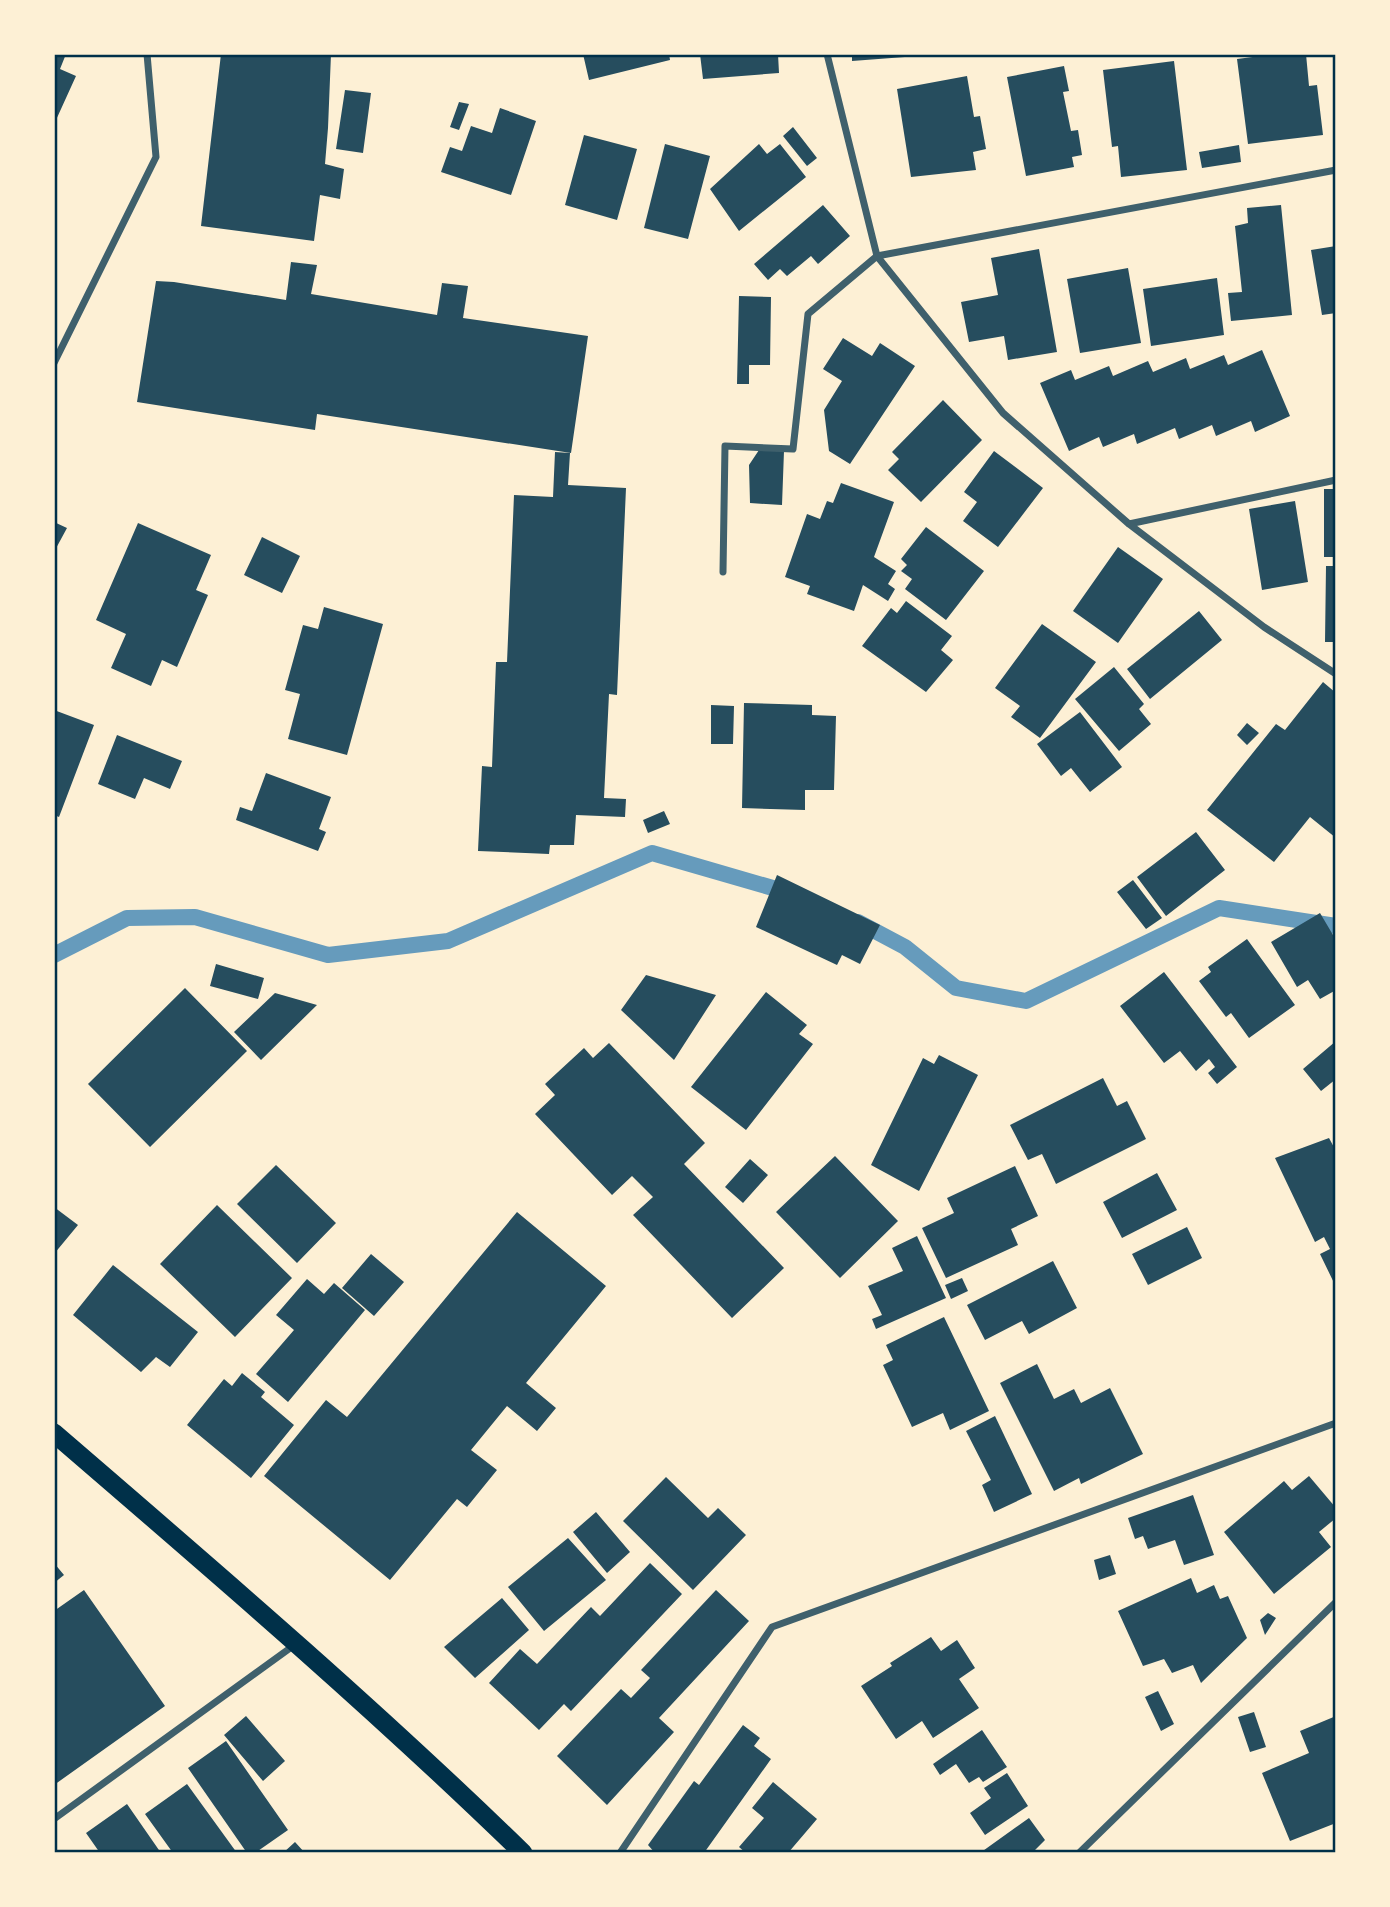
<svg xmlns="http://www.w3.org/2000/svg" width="1390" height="1907" viewBox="0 0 1390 1907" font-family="'DejaVu Sans',sans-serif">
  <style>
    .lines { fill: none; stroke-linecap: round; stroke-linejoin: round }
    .stream { stroke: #669bbc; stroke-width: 16 }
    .building { fill: #264d5e }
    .minor { stroke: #3f606c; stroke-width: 7 }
    .trunk { stroke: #003049; stroke-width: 19 }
    .neatline { fill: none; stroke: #003049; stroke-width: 2.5 }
  </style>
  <rect width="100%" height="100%" fill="#fdf0d5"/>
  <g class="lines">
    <path class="stream" d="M858 922 905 947 956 988 1026 1001 1219 908 1336 926
      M54 955 127 918 195 917 328 955 448 941 652 853 790 893"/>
  </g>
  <path class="building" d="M54 54H66L60 69 76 76 56 120H54Z
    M221 54H331L328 128 325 164 344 169 340 199 320 195 314 241 201 226Z
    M583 54H669L670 60 589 80Z
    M700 54H778L779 73 703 79Z
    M852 54H918V56L852 61Z
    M1275 54H1306L1309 86 1317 85 1323 135 1248 144 1237 59Z
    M1174 61 1187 170 1121 177 1118 146 1112 147 1103 70Z
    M1064 66 1069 91 1063 92 1071 131 1078 130 1082 155 1072 157 1074 167 1026 176 1007 77Z
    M967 76 974 117 980 116 986 149 973 152 976 170 911 177 897 89Z
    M345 90 371 93 363 153 336 149Z
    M459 102 469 104 459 130 450 127Z
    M500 108 536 121 511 195 441 172 450 147 462 151 471 126 492 133Z
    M793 127 817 158 807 166 783 136Z
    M584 135 637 149 617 220 565 205Z
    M665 144 710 156 688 239 644 228Z
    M759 144 767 154 780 144 806 177 739 231 710 189Z
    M1239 145 1241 162 1202 168 1199 152Z
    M823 205 850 236 818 264 811 256 787 276 780 269 768 280 754 264Z
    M1281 205 1292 315 1231 321 1228 293 1242 292 1235 226 1248 223 1247 208Z
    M1336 246V313L1322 315 1311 250Z
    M1039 249 1057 352 1008 360 1004 336 969 342 961 302 998 295 991 258Z
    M291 262 317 265 311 294 437 315 442 283 468 286 463 318 588 336 571 453 317 414 315 430 137 402 156 281 174 282 286 300Z
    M1128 268 1141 343 1080 353 1067 279Z
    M1217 278 1224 335 1151 346 1143 289Z
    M739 296 771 297 770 365H749V384H737Z
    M843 338 872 356 880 343 915 366 850 464 829 451 824 410 842 381 823 369Z
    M1262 350 1290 416 1255 432 1251 421 1216 436 1212 425 1179 439 1175 428 1137 444 1134 434 1103 447 1099 437 1069 451 1040 383 1071 370 1075 380 1109 366 1113 376 1148 361 1153 372 1186 358 1190 369 1224 355 1228 365Z
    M943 400 982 440 921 502 888 470 899 459 892 452Z
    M759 450 784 451 782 505 750 503 749 465Z
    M994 451 1043 488 998 547 963 521 977 502 964 492Z
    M555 452 570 453 568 485 626 488 617 695 609 694 604 798 626 799 625 817 576 815 574 845H550L549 854 478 851 482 766 492 767 496 662H507L514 495 553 497Z
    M841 483 894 502 874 557 896 571 888 584 895 589 888 601 863 585 854 611 807 594 810 586 785 577 807 514 820 519 827 501 833 503Z
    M1324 489H1336V557H1324Z
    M1295 501 1308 582 1262 590 1249 509Z
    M54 522 67 528 54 552Z
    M138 523 211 555 196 590 208 595 177 667 162 660 151 686 111 668 126 634 96 620Z
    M926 527 984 571 946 620 905 589 912 579 901 571 907 565 901 559Z
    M262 537 300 556 282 593 244 575Z
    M1118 547 1163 579 1118 643 1073 611Z
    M1326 566H1336V642H1325Z
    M906 601 952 636 941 650 953 660 926 692 862 646 891 608 897 613Z
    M324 607 383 624 347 755 288 739 300 694 285 690 303 625 318 629Z
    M1199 611 1222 640 1150 699 1127 669Z
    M1042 624 1096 662 1040 738 1011 717 1020 706 995 688Z
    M1114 667 1144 704 1139 709 1151 724 1119 751 1075 699Z
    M1323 682 1336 693V838L1310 817 1274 862 1207 810 1276 724 1285 730Z
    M744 703 812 705V715L836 716 834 790H805V810L742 808Z
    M711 705 734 706 733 744H711Z
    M54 710 94 725 59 817 54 815Z
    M1080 712 1122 767 1090 792 1071 768 1061 776 1037 744Z
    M1247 723 1259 733 1247 745 1237 735Z
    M117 735 182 761 170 789 144 778 135 799 98 784Z
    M266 773 331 797 319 829 326 832 318 851 236 820 240 807 252 811Z
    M664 811 670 824 648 833 643 820Z
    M1196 832 1225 870 1166 916 1137 877Z
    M777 875 880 925 860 964 842 955 837 965 756 927Z
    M1133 880 1162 918 1146 929 1117 892Z
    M1320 913 1336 940V990L1320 999 1308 980 1297 987 1271 942Z
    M1247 939 1295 1005 1249 1038 1231 1013 1226 1017 1199 981 1211 972 1208 967Z
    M216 964 264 978 258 999 210 986Z
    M1164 972 1237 1067 1217 1084 1208 1073 1215 1067 1209 1059 1196 1071 1180 1051 1164 1063 1120 1006Z
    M646 975 716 995 674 1060 621 1010Z
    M185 988 247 1051 150 1147 88 1084Z
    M766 992 807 1025 799 1034 813 1044 746 1130 691 1087Z
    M275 993 317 1005 261 1060 234 1032Z
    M1336 1041V1079L1321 1091 1303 1069Z
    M609 1043 705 1143 684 1164 784 1268 732 1318 633 1215 653 1197 632 1176 612 1195 535 1114 555 1095 545 1084 584 1048 593 1058Z
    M939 1055 978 1075 919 1191 871 1165 923 1058 934 1064Z
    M1103 1078 1117 1106 1127 1101 1146 1139 1056 1184 1042 1154 1028 1160 1010 1125Z
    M1329 1138 1336 1151V1287L1320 1254 1330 1249 1324 1237 1315 1242 1275 1158Z
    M835 1156 898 1221 840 1278 776 1212Z
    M750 1159 768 1175 743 1203 725 1187Z
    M276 1165 336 1223 297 1263 237 1204Z
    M1015 1166 1038 1216 1011 1229 1018 1245 946 1278 922 1228 954 1213 947 1198Z
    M1157 1173 1177 1210 1122 1238 1103 1202Z
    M217 1205 292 1278 235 1337 160 1264Z
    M54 1207 78 1225 54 1254Z
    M517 1212 606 1286 526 1383 556 1408 537 1431 507 1406 471 1450 497 1470 467 1507 457 1499 390 1580 264 1476 326 1400 347 1417Z
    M1187 1227 1202 1258 1148 1285 1132 1254Z
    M917 1236 946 1298 876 1329 872 1319 882 1315 868 1286 903 1271 892 1248Z
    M371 1254 404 1282 374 1316 342 1288Z
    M1053 1261 1077 1308 1029 1334 1022 1321 985 1340 967 1305Z
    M113 1265 198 1332 170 1367 156 1357 141 1372 73 1315Z
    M962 1278 968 1291 951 1299 945 1285Z
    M307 1279 324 1294 334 1283 365 1310 288 1402 256 1374 294 1330 276 1315Z
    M944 1317 989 1411 950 1430 943 1413 912 1427 883 1365 893 1360 886 1345Z
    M1037 1364 1054 1399 1074 1389 1081 1403 1110 1388 1143 1454 1081 1484 1079 1478 1054 1491 1000 1383Z
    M242 1373 265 1392 261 1397 294 1425 251 1478 187 1425 224 1379 232 1386Z
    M995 1416 1032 1494 994 1512 982 1485 991 1480 966 1431Z
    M1309 1476 1336 1508V1518L1319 1532 1331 1547 1274 1594 1224 1532 1284 1481 1292 1490Z
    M666 1477 708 1518 718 1508 746 1535 693 1590 623 1521Z
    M1193 1495 1214 1555 1184 1565 1175 1540 1148 1549 1143 1536 1135 1539 1128 1518Z
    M596 1512 630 1552 607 1573 573 1532Z
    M568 1538 606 1580 544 1631 508 1587Z
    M1110 1555 1116 1574 1099 1580 1094 1560Z
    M54 1563 64 1575 54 1583Z
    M650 1563 682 1594 571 1711 564 1704 539 1730 489 1683 520 1649 537 1664 591 1607 600 1616Z
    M1191 1578 1197 1593 1214 1585 1220 1599 1228 1596 1247 1638 1201 1683 1193 1665 1172 1673 1164 1659 1143 1666 1118 1611Z
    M84 1590 165 1706 54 1785V1611Z
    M716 1590 749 1621 659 1718 674 1732 607 1805 557 1756 621 1689 631 1698 650 1678 641 1670Z
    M502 1598 529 1630 475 1678 444 1647Z
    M1268 1613 1276 1618 1265 1635 1260 1620Z
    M931 1637 941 1651 957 1640 975 1668 959 1679 979 1708 933 1738 922 1721 896 1739 861 1686 892 1666 890 1663Z
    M1158 1691 1174 1724 1161 1731 1145 1697Z
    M1254 1712 1266 1747 1250 1752 1238 1717Z
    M246 1716 285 1761 263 1781 224 1735Z
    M1336 1716V1823L1290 1841 1262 1773 1309 1753 1300 1731Z
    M743 1725 760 1738 754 1746 771 1759 704 1853H655L648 1845 694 1781 699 1785Z
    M982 1730 1007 1767 983 1782 979 1777 969 1783 956 1764 940 1775 933 1764Z
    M226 1741 288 1830 255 1853H247L188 1768Z
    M1007 1773 1028 1806 985 1835 970 1813 991 1798 984 1788Z
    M773 1782 817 1819 788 1853H746L739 1847 764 1818 752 1808Z
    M187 1784 237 1853H173L145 1814Z
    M127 1804 161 1853H100L86 1833Z
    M1029 1818 1045 1840 1032 1853H980Z
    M295 1842 305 1853H283Z"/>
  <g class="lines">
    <path class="minor" d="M827 54 877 256 1003 413 1129 524 1264 627 1336 674
      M54 363 156 157 147 54
      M1129 524 1336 480
      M723 572 725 446 793 449 808 314 877 256 1336 170
      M54 1819 293 1646
      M620 1853 772 1627 1336 1423
      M1079 1853 1336 1602"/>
    <path class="trunk" d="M54 1433C213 1570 372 1706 523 1853"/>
  </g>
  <rect width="1390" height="1907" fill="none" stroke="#fdf0d5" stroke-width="112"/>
  <rect x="56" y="56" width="1278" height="1795" class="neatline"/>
</svg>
